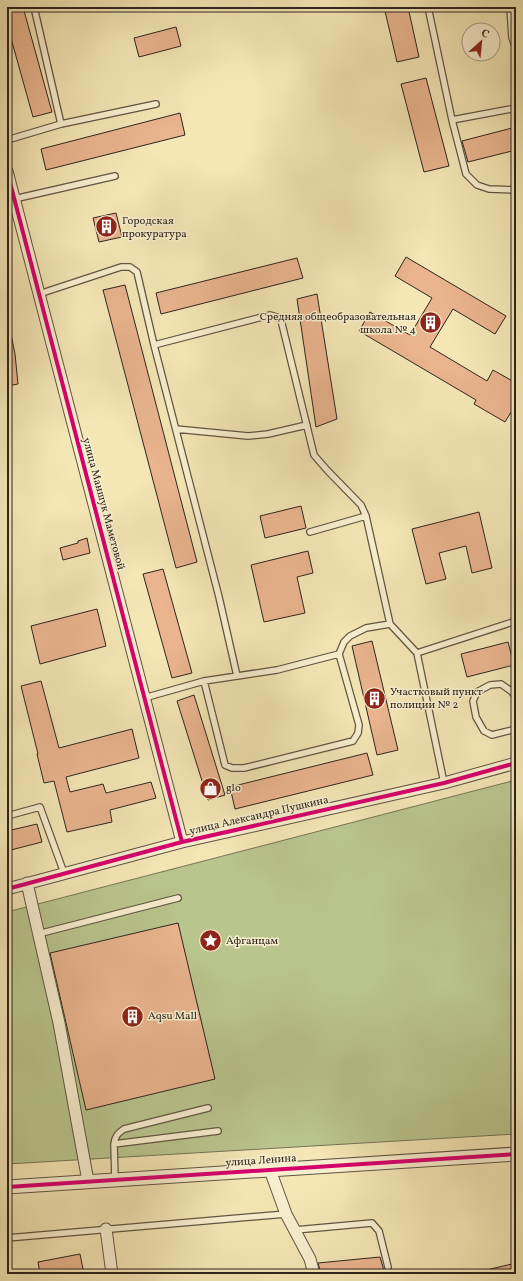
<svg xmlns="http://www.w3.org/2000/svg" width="523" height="1281" viewBox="0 0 523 1281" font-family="Vollkorn,serif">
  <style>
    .green { fill: #bac58e; stroke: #747555 }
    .building { fill: #e9b48e; stroke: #2e251c }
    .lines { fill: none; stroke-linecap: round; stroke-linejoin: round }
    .service-casing { stroke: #605542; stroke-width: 8 }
    .minor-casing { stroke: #605542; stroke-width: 13 }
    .tertiary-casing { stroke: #605542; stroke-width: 15 }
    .service { stroke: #f8efcf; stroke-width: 5.5 }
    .minor { stroke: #f8efcf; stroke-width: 11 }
    .tertiary { stroke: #f8efcf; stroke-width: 13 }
    .cycleway-casing { stroke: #f8efcf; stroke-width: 6 }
    .cycleway { stroke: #d6006c; stroke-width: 4 }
    .labels { text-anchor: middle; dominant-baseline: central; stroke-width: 3; stroke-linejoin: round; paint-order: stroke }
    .poi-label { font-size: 11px; fill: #2e251c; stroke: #f8efcf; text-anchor: start }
    .street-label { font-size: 11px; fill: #2e251c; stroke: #f8efcf }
  </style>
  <rect width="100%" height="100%" fill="#f4e6b5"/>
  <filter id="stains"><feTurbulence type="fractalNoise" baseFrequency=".005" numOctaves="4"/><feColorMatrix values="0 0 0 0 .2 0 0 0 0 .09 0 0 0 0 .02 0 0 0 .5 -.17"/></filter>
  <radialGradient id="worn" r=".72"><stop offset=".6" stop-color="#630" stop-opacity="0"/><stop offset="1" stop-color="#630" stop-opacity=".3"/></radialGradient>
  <path class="green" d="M516 780V1134L7 1164V912Z"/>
  <path class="building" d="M7 7H23L52 112 33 117 7 24Z
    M384 7H408L419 57 397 62Z
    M176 27 181 46 139 57 134 38Z
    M426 78 449 166 424 172 401 84Z
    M180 113 185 135 46 170 41 149Z
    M516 127V150L468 162 462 141Z
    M116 213 122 237 99 242 93 218Z
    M406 257 506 316 495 334 453 309 430 347 487 381 493 370 516 383V404L505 422 474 404 476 400 359 331 370 312 410 335 432 298 395 276Z
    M297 258 303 278 161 314 156 293Z
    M125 285 197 562 176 568 103 290Z
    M317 294 337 419 316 427 297 299Z
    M11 334 15 354 18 384 7 386V335Z
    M301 506 306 528 265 538 260 516Z
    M479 512 492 568 472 573 466 546 439 553 446 579 426 584 412 529Z
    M87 538 90 553 63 560 60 548 78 543V541Z
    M308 551 313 573 297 577 305 613 264 622 251 565Z
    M163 569 192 673 172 678 143 574Z
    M97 609 106 646 40 664 31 626Z
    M372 641 398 750 377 755 352 646Z
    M508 642 514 665 467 677 461 654Z
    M41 681 59 748 132 729 139 758 66 777 70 792 103 784 106 793 151 782 156 798 110 810 112 822 67 832 54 781 44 783 37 754H38L21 686Z
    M194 695 225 795 208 800 177 701Z
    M367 753 373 775 235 809 230 787Z
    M37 824 42 842 7 851V831Z
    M178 923 215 1079 86 1110 50 953Z
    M80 1254 84 1274H40L38 1262Z
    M380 1257 385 1274H321L318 1263Z
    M516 1263V1274H482V1271Z"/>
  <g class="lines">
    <defs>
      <path id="service" d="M428 7 452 120 466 174 477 185 489 189 516 190
        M510 7 512 38 516 30
        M512 38 516 49
        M452 120 516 108
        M61 124 156 104
        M7 140 61 124 34 7
        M14 199 115 176
        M39 294 121 267H130L137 272 154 345 219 597 237 676
        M154 345 270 315 277 317 281 320 314 455 327 470 361 505 366 516 390 624
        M176 429 248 436 268 434 307 425
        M310 532 366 516
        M204 681 277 670 339 654
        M516 697 511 691 501 684 490 685 477 692 473 701 476 717 484 731 492 735 516 729
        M144 698 204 681 225 765 232 768H244L353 741 358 733 359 725 339 654 344 642 350 636 366 628 390 624 417 653
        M444 783 417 653 516 621
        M7 816 40 807 64 873
        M38 934 178 898
        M114 1144 218 1131
        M115 1179 114 1144C115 1136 118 1133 124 1129L208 1108
        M295 1230 372 1223 379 1231 388 1267
        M7 1238 286 1214"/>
      <path id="minor" d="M7 171 182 842
        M27 883 59 1023 88 1181
        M7 889 182 842 444 783 516 763
        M270 1170 286 1214 310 1259 314 1274
        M106 1229 112 1274"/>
      <path id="tertiary" d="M7 1187 516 1154"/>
    </defs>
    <use href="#service" class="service-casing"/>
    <use href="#minor" class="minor-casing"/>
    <use href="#tertiary" class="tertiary-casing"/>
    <use href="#service" class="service"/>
    <use href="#minor" class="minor"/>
    <use href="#tertiary" class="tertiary"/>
    <defs>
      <path id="cycleway" d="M7 171 182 842
        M7 889 182 842 444 783 516 763
        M7 1187 516 1154"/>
    </defs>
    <use href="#cycleway" class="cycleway-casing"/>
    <use href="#cycleway" class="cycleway"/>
  </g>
  <defs>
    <symbol id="building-disc" viewBox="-11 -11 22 22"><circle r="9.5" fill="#8f2418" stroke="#f8efcf"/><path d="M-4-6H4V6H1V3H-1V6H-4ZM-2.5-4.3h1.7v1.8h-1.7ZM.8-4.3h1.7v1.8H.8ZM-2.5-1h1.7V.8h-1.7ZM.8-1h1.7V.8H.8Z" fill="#fff"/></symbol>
    <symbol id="shop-disc" viewBox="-11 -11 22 22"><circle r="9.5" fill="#8f2418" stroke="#f8efcf"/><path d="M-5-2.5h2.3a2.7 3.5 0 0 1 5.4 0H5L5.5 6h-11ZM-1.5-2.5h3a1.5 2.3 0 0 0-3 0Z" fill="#fff"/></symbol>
    <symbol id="sight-disc" viewBox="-11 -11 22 22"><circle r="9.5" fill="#8f2418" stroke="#f8efcf"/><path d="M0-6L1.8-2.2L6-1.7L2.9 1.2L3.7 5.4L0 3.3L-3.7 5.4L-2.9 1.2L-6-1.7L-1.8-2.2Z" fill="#fff"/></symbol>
  </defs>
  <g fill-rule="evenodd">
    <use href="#building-disc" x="94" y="214" width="25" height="25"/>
    <use href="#building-disc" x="418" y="310" width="25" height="25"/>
    <use href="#building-disc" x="362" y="686" width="25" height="25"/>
    <use href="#shop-disc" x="198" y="776" width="25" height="25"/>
    <use href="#sight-disc" x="198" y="928" width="25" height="25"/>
    <use href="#building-disc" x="120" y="1004" width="25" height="25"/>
  </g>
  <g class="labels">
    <g class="poi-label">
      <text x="122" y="221">Городская<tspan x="122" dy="13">прокуратура</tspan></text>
      <text x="416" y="317" text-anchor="end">Средняя общеобразовательная<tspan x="416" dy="13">школа № 4</tspan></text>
      <text x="390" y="692">Участковый пункт<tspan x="390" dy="13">полиции № 2</tspan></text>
      <text x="226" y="788">glo</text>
      <text x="226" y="941">Афганцам</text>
      <text x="148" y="1016">Аqsu Mall</text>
    </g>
    <g class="street-label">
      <text transform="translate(103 504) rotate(75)">улица Маншук Маметовой</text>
      <text transform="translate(259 816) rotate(-13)">улица Александра Пушкина</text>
      <text transform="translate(261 1161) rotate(-4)">улица Ленина</text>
    </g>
  </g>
  <rect width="523" height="1281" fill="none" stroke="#f4e6b5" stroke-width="24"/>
  <rect x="8" y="8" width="507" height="1265" fill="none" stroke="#2e251c" stroke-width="2"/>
  <rect x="12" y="12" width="499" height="1257" fill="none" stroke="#2e251c"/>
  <g transform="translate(481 42) rotate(27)"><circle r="19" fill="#f8efcf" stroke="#a79e87"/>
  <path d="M0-3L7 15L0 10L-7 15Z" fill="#8f2418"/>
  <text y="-6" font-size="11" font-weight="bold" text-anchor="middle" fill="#2e251c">С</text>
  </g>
  <rect width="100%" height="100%" filter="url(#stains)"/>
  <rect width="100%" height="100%" fill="url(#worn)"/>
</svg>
